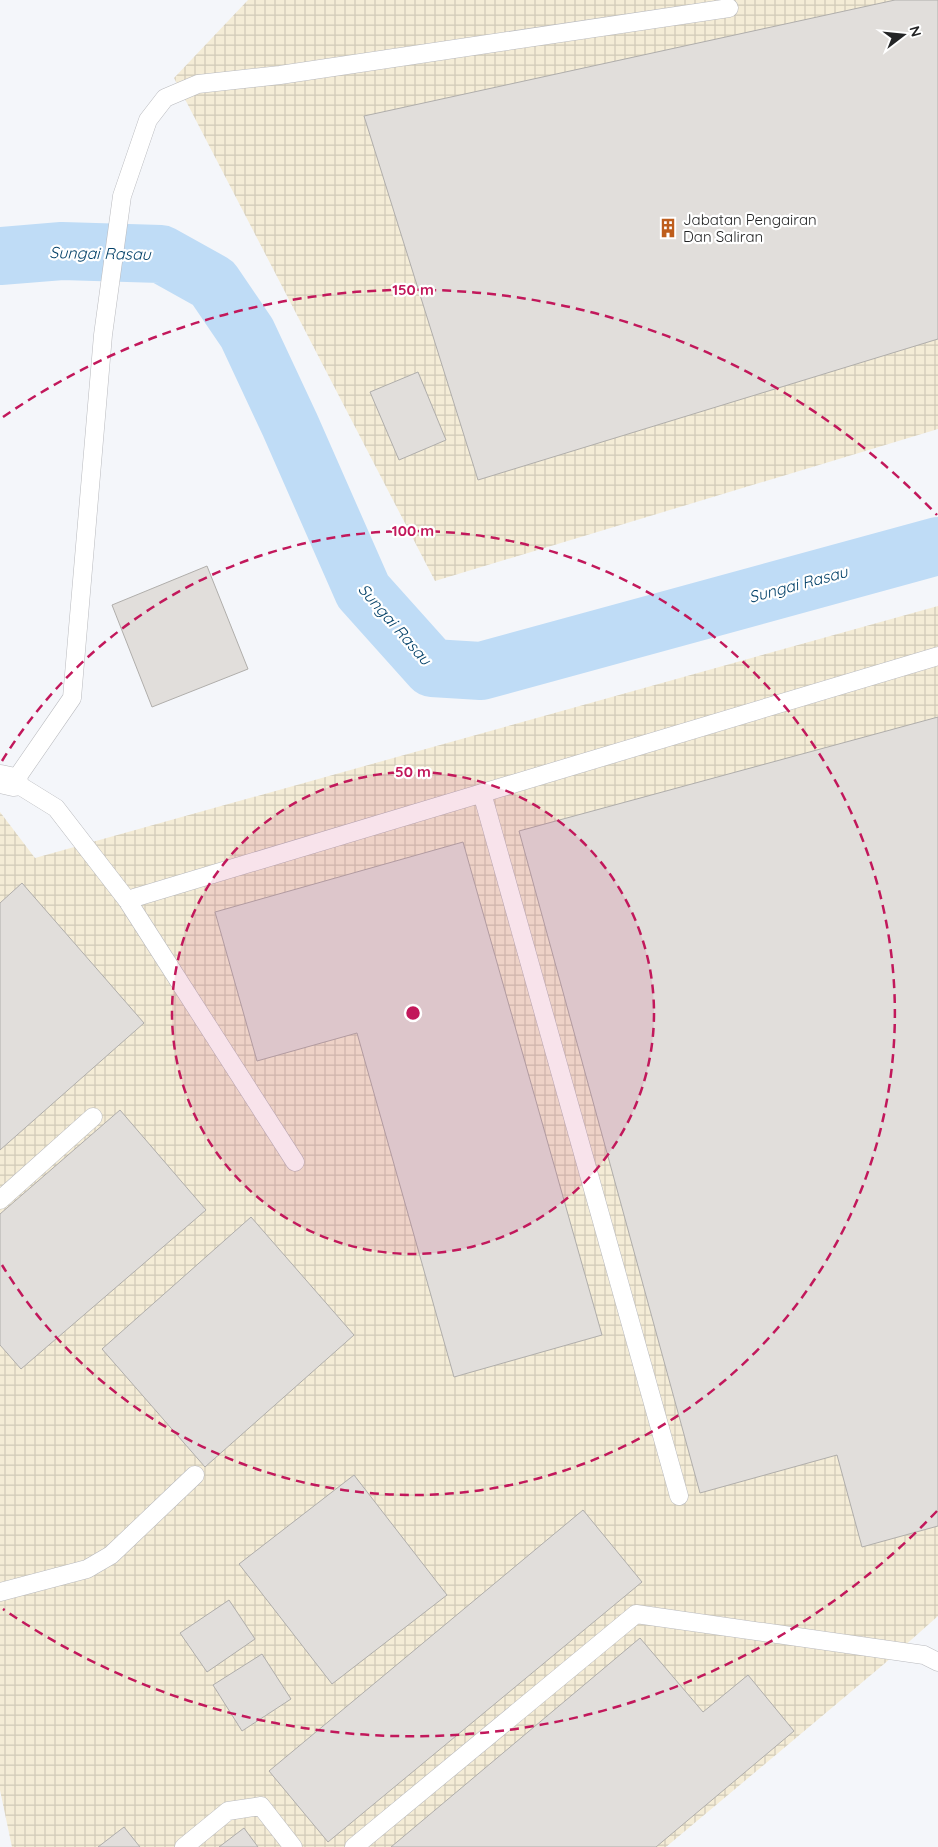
<svg xmlns="http://www.w3.org/2000/svg" width="938" height="1847" viewBox="0 0 938 1847" font-family="Quicksand,sans-serif">
  <style>
    .industrial { fill: url(#industrial-grid) }
    .lines { fill: none; stroke-linecap: round; stroke-linejoin: round }
    .river { stroke: #bfdcf6; stroke-width: 58 }
    .building { fill: #e1dedb; stroke: #b0aeab }
    .service-casing { stroke: #b9babe; stroke-width: 19 }
    .minor-casing { stroke: #b9babe; stroke-width: 29 }
    .service { stroke: #fff; stroke-width: 18 }
    .minor { stroke: #fff; stroke-width: 28 }
    .ring { fill: none; stroke: #c2185b; stroke-width: 2.5; stroke-dasharray: 9 6 }
    .labels { text-anchor: middle; dominant-baseline: central; stroke-width: 4.5; stroke-linejoin: round; paint-order: stroke }
    .poi-label { font-size: 15px; fill: #232425; stroke: #fff; text-anchor: start }
    .water-label { font-size: 16px; font-style: italic; fill: #024068; stroke: #fff }
    .centre { fill: #c2185b; stroke: #fff; stroke-width: 2.5 }
    .ring-label { font-size: 15px; text-anchor: middle; font-weight: bold; fill: #c2185b; stroke: #fff; stroke-width: 4.5; stroke-linejoin: round; paint-order: stroke }
  </style>
  <defs>
    <pattern id="industrial-grid" width="8" height="8" patternUnits="userSpaceOnUse" patternTransform="scale(1.25)"><rect width="8" height="8" fill="#f4ecd6"/><path d="M0 4h8M4 0v8" fill="none" stroke="#d1cab8"/></pattern>
  </defs>
  <rect width="100%" height="100%" fill="#f4f6fa"/>
  <path class="industrial" d="M248 0H938V429L435 581 174 78Z
    M938 606V1616L884 1664 666 1847H12L0 1790V812L35 858Z"/>
  <g class="lines">
    <path class="river" d="M0 256 62 251 161 254 213 283 247 333 290 425 363 591 432 668 481 671 938 546"/>
  </g>
  <path class="building" d="M895 0H938V339L478 480 364 116Z
    M418 372 446 440 399 460 370 392Z
    M207 566 248 669 152 707 112 605Z
    M938 717V1526L862 1547 837 1455 700 1493 519 831Z
    M463 842 602 1335 454 1377 357 1033 257 1061 215 912Z
    M22 883 144 1023 0 1150V903Z
    M120 1110 206 1210 21 1369 0 1345V1214Z
    M251 1217 354 1335 205 1467 102 1349Z
    M354 1475 447 1595 332 1684 239 1564Z
    M583 1510 642 1582 328 1842 269 1771Z
    M229 1600 255 1639 207 1672 180 1633Z
    M640 1638 703 1712 748 1675 794 1731 656 1847H391Z
    M262 1654 291 1699 242 1731 213 1685Z
    M124 1827 140 1847H98Z
    M244 1828 258 1847H219Z"/>
  <g class="lines">
    <defs>
      <path id="service" d="M482 793 679 1496
        M127 900 938 656
        M295 1162 127 900 56 808 14 782 72 698 103 335 122 196 148 120 165 98 198 84 280 75 729 8
        M0 1200 93 1117
        M0 1592 87 1569 111 1555 195 1475
        M184 1847 228 1811 261 1806 293 1847
        M354 1847 636 1614 924 1655 938 1662"/>
      <path id="minor" d="M0 779 14 782"/>
    </defs>
    <use href="#service" class="service-casing"/>
    <use href="#minor" class="minor-casing"/>
    <use href="#service" class="service"/>
    <use href="#minor" class="minor"/>
  </g>
  <circle cx="413" cy="1013" r="241" fill="#c2185b" fill-opacity=".12"/>
  <g class="ring">
    <circle cx="413" cy="1013" r="241"/>
    <path d="M2 761A482 482 0 1 1 2 1265"/>
    <path d="M937 1511A723 723 0 0 1 3 1609M3 417A723 723 0 0 1 937 515"/>
  </g>
  <defs>
    <symbol id="building-bare" viewBox="-9 -9 18 18"><path d="M-4-6H4V6H1V3H-1V6H-4ZM-2.5-4.3h1.7v1.8h-1.7ZM.8-4.3h1.7v1.8H.8ZM-2.5-1h1.7V.8h-1.7ZM.8-1h1.7V.8H.8Z" fill="#be5d1c" stroke="#fff" stroke-width="2.5" paint-order="stroke"/></symbol>
  </defs>
  <g fill-rule="evenodd">
    <use href="#building-bare" x="654" y="214" width="28" height="28"/>
  </g>
  <g class="labels">
    <g class="poi-label">
      <text x="683" y="219">Jabatan Pengairan<tspan x="683" dy="17">Dan Saliran</tspan></text>
    </g>
    <g class="water-label">
      <text transform="translate(100 253) rotate(1)">Sungai Rasau</text>
      <text transform="translate(798 584) rotate(-15)">Sungai Rasau</text>
      <text transform="translate(395 624) rotate(49)">Sungai Rasau</text>
    </g>
  </g>
  <circle cx="413" cy="1013" r="8" class="centre"/>
  <g class="ring-label">
    <text x="413" y="295">150 m</text>
    <text x="413" y="536">100 m</text>
    <text x="413" y="777">50 m</text>
  </g>
  <g transform="translate(903 35) rotate(74)" stroke="#ffffff" stroke-width="4" paint-order="stroke">
  <path d="M0-4L9 19L0 12L-9 19Z" fill="#232425"/>
  <text y="-8" font-size="14" font-weight="bold" text-anchor="middle" fill="#232425">N</text>
  </g>
</svg>
